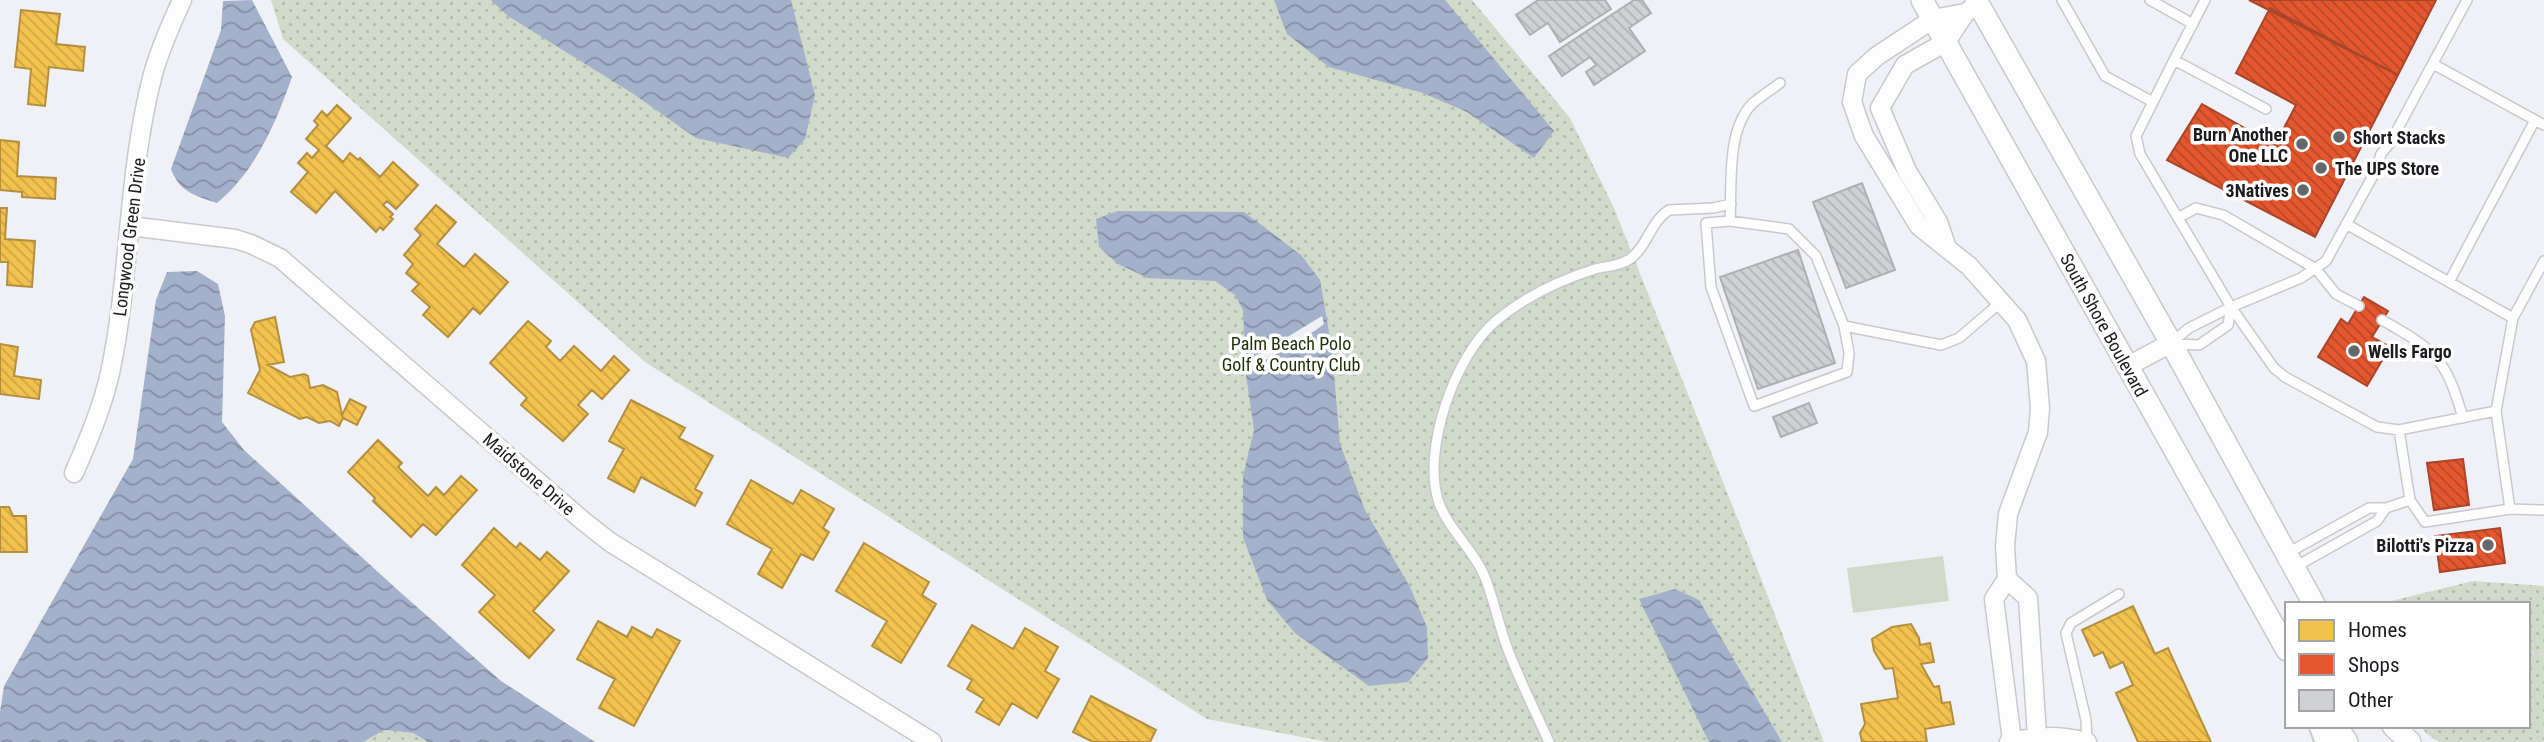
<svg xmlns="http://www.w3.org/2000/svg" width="2544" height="742" viewBox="0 0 2544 742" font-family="'Roboto Condensed',sans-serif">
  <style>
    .park { fill: url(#park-dots) }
    .pitch { fill: #d0d9ca }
    .water { fill: url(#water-waves) }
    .pier { fill: #f0f1f7 }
    .homes { fill: url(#homes-back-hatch); stroke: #b29040; stroke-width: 2 }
    .shops { fill: url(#shops-back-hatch); stroke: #a8452a; stroke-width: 2 }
    .building { fill: url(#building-back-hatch); stroke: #aeafb3; stroke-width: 2 }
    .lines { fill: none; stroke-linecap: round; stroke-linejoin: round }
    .service-casing { stroke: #c8c9ce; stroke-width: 12 }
    .minor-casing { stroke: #c8c9ce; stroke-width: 21 }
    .tertiary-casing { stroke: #c8c9ce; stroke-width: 24 }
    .secondary-casing { stroke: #c8c9ce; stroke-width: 28 }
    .path { stroke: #dadadd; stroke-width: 3.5; stroke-dasharray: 7 3.5; stroke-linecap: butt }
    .service { stroke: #fdfdfe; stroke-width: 9 }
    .minor { stroke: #fdfdfe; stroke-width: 18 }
    .tertiary { stroke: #fdfdfe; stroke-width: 21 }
    .secondary { stroke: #fdfdfe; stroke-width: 24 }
    .poi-dot { fill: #66676b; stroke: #fff; stroke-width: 2.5 }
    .labels { text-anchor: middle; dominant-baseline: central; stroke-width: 7; stroke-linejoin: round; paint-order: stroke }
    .poi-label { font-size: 18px; font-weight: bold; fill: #1b1c20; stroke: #fff; text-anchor: end }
    .street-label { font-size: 18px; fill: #1b1c20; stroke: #fff }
    .park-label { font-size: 18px; fill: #1f2f06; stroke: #fff }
  </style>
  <defs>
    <pattern id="park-dots" width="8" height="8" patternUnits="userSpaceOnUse" patternTransform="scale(1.75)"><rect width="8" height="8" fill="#d0d9ca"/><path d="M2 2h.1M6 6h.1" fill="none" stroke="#b2baad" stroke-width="1.8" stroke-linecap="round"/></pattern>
    <pattern id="water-waves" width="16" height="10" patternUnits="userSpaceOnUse" patternTransform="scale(1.75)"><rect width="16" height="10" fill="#a4b1ca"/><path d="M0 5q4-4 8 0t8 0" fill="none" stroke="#858fa4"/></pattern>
    <pattern id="homes-back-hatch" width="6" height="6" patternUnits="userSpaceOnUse" patternTransform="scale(1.75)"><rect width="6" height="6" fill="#f2c14e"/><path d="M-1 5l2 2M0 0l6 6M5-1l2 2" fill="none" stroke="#cfa544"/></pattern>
    <pattern id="shops-back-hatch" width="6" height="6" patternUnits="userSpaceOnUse" patternTransform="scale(1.75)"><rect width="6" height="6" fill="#e4572e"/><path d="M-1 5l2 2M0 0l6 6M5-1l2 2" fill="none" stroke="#b84727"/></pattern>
    <pattern id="building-back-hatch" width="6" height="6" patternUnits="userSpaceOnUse" patternTransform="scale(1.75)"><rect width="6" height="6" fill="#d0d1d5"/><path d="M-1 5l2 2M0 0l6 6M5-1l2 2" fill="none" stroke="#b2b3b7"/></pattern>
  </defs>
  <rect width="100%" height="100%" fill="#f0f1f7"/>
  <path class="park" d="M271 0H1472L1570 118 1614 208 1748 545 1824 742H1328L1207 719 645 362 283 39Z
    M2473 581 2544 586V742H2439L2427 734 2420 726H2528V604H2379Z
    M384 730 413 733 428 742H363Z"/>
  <path class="pitch" d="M1943 556 1949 601 1853 613 1847 568Z"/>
  <path class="water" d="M252 0 292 77C276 123 255 172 217 203 196 196 179 192 171 169L221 30 223 1Z
    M491 0H791L815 95 805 139 788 158 696 138 632 93 508 16Z
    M1274 0H1445L1554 131 1534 158 1467 112 1423 93 1329 67 1287 34Z
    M1118 211 1244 212 1301 255 1320 280 1332 350 1340 444 1365 510 1410 587 1427 627 1428 658 1408 682 1369 686 1295 633 1267 600 1243 537V476L1254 430 1246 375 1243 310 1235 295 1215 281 1148 278 1118 264 1099 247 1096 219Z
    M197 271 218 284 225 316 222 422 244 450 400 592 501 681 595 742H428L413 733 384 730 363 742H0V712L4 686 133 459 156 300 167 272Z
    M1675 589 1699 600 1782 742H1709L1639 599Z"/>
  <path class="pier" d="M1322 316 1324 324 1316 330 1255 366 1248 361Z"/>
  <path class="homes" d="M21 10 60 14 56 44 85 47 83 71 49 67 45 106 28 104 31 69 15 67Z
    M337 105 351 118 326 146 343 162 350 153 358 160 360 158 380 177 393 162 418 185 396 209 387 201 383 205 393 214 390 217 393 219 383 230 380 227 376 232 335 191 316 213 291 192 308 172 298 163 307 153 312 158 319 150 306 139 318 125 314 121 322 111 327 116Z
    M0 140 19 142 17 176 56 178 55 199 22 197V192L0 190Z
    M436 205 456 222 437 244 464 267 475 254 508 282 480 314 473 308 448 337 423 315 430 307 412 291 419 284 406 273 413 264 404 255 421 235 415 229Z
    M0 208H7L5 239 35 241 32 287 7 285 8 262H0Z
    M275 317 284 362 268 365 290 377 304 374 308 376 310 388 323 385 337 392 342 415 350 399 366 407 357 425 343 418 339 426 330 421 319 423 307 417 300 419 248 393 260 370 251 330 255 322Z
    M528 321 551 341 546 347 560 361 574 346 601 371 614 356 629 370 602 399 592 390 578 405 588 414 563 441 521 405 527 398 490 363Z
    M0 344 18 347 14 376 41 380 39 399 0 394Z
    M631 400 685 428 679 438 713 456 695 489 702 493 695 506 641 477 634 492 608 478 624 449 609 441Z
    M378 440 402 463 398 467 428 496 436 487 444 495 461 476 477 490 436 535 423 524 411 537 373 501 375 498 348 472Z
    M751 480 793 504 801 490 834 509 823 528 829 532 813 560 801 554 782 588 758 574 772 549 727 524Z
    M0 507H9L13 516H26L27 552H0Z
    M494 528 516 548 520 543 540 560 547 552 569 571 533 611 554 630 529 658 479 612 495 595 462 565Z
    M864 543 929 582 922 595 936 604 901 663 872 646 887 621 836 591Z
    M2133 606 2155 654 2168 648 2211 742H2138L2116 693 2133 685 2123 662 2110 668 2103 652 2094 656 2082 630Z
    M598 621 627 637 632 627 652 638 657 629 680 641 634 726 599 708 615 679 577 659Z
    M1911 624 1919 638 1920 645 1930 643 1934 662 1921 664 1934 687 1939 686 1942 703 1950 702 1954 724 1925 729 1927 742H1862L1860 733 1865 724 1861 704 1898 698 1893 668 1885 669 1874 651 1872 639 1892 627Z
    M972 625 1013 649 1025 628 1058 647 1045 671 1059 679 1037 718 1012 703 999 725 976 712 984 699 967 689 972 680 948 666Z
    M1091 696 1156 730 1150 742H1093L1073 732Z"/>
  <path class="shops" d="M2249 0H2436L2398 75Z
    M2270 8 2398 75 2315 237 2167 160 2202 104 2275 145 2296 105 2236 73Z
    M2364 297 2388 311 2372 337 2390 347 2367 386 2318 357 2341 319 2348 324Z
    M2463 459 2469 505 2434 510 2427 463Z
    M2500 528 2505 563 2440 572 2435 536Z"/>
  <path class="building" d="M1538 0H1605L1611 9 1560 42 1548 23 1530 35 1516 15Z
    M1634 0H1642L1651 13 1629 28 1645 51 1594 85 1586 72 1596 65 1590 57 1562 76 1549 56Z
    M1862 183 1895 270 1846 288 1813 202Z
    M1798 250 1835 363 1758 389 1720 277Z
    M1809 403 1817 423 1781 437 1773 417Z"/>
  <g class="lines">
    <defs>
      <path id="service" d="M2062 0 2105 76 2153 102 2174 60 2266 109
        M2150 0 2193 24
        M2174 60 2205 0
        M2433 64 2544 125
        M2153 102 2136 136 2140 154 2231 307 2274 368 2285 377 2377 427 2399 430 2496 411
        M2178 218 2196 208 2223 215 2316 269 2336 294 2359 306
        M1730 221C1732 186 1726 129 1753 103 1761 96 1771 90 1780 83
        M2346 224 2513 318 2544 261
        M2449 282 2535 120
        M2382 320C2435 350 2446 358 2463 418
        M1844 326 1849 353 1847 372 1754 406 1711 287 1706 223 1730 221 1789 229 1816 256 1844 326 1941 345 1959 338 2001 302
        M2171 343 2189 328 2231 307 2301 278 2326 261 2375 172 2381 154 2390 143 2467 0
        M2174 344 2199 345 2228 325 2231 307
        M2399 430 2410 500
        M2510 509 2496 411 2513 318
        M2286 554 2369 508H2386L2410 500 2425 522 2510 509 2544 510
        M2295 567 2377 521 2386 508
        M1549 742C1536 713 1522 685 1510 655 1499 629 1495 601 1484 575 1473 549 1449 530 1439 503 1421 451 1455 354 1497 320 1525 297 1560 280 1595 269 1607 266 1620 266 1630 259 1648 246 1650 222 1669 210L1713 208 1731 204
        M2087 742 2086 720 2066 633 2071 623 2119 594"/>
      <path id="minor" d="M1979 4 1965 13 1933 19 1877 56 1857 74 1852 102 1864 136 1919 226 1969 266 2017 320 2036 361 2040 408 2038 432 2008 514 2005 546 2007 579 1994 599 2012 741
        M130 226 235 239 251 244 280 258 582 520 610 542 932 742
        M1947 248 1938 222 1907 171 1880 108 1905 65 1946 42 1965 13
        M2128 366 2171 343
        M74 473C88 441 102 408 110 373 131 275 127 172 153 74 160 49 171 24 182 0
        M2007 579 2028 598 2037 736
        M2009 742C2038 736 2058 735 2087 742"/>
      <path id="tertiary" d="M1922 0 2287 650
        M1976 0 2171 343 2314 604
        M2336 726 2347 742
        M2393 726 2410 742"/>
      <path id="secondary" d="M2322 726 2328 742"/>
    </defs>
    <use href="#service" class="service-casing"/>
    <use href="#minor" class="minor-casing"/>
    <use href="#tertiary" class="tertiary-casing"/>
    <use href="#secondary" class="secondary-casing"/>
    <path class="path" d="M2528 652 2544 655
      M2528 665 2534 654"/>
    <use href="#service" class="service"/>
    <use href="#minor" class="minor"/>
    <use href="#tertiary" class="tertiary"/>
    <use href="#secondary" class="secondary"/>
  </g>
  <g class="poi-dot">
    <circle cx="2339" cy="137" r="7"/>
    <circle cx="2302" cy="144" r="7"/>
    <circle cx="2321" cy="168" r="7"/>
    <circle cx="2303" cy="190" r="7"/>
    <circle cx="2354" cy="351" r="7"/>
    <circle cx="2488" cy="545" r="7"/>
  </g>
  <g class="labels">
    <g class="poi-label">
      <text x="2288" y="134">Burn Another<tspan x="2288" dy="21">One LLC</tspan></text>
      <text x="2353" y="137" text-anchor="start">Short Stacks</text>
      <text x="2335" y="168" text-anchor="start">The UPS Store</text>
      <text x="2289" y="190">3Natives</text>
      <text x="2368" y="351" text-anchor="start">Wells Fargo</text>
      <text x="2474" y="545">Bilotti's Pizza</text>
    </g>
    <g class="street-label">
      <text transform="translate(129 237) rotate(-83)">Longwood Green Drive</text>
      <text transform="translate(2104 325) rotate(61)">South Shore Boulevard</text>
      <text transform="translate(529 474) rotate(41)">Maidstone Drive</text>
    </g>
    <g class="park-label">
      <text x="1291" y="343">Palm Beach Polo<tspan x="1291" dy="21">Golf &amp; Country Club</tspan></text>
    </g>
  </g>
  <rect x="2285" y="602" width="245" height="126" fill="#ffffff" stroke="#a4a4a6" stroke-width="2"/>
  <rect x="2299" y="620" width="35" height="21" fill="#f2c14e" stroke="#a4a4a6" stroke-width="2"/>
  <text x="2348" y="637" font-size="21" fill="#1b1c20">Homes</text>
  <rect x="2299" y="654" width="35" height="21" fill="#e4572e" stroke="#a4a4a6" stroke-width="2"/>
  <text x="2348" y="672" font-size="21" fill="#1b1c20">Shops</text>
  <rect x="2299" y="690" width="35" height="21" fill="#d0d1d5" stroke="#a4a4a6" stroke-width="2"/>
  <text x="2348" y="707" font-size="21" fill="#1b1c20">Other</text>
</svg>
